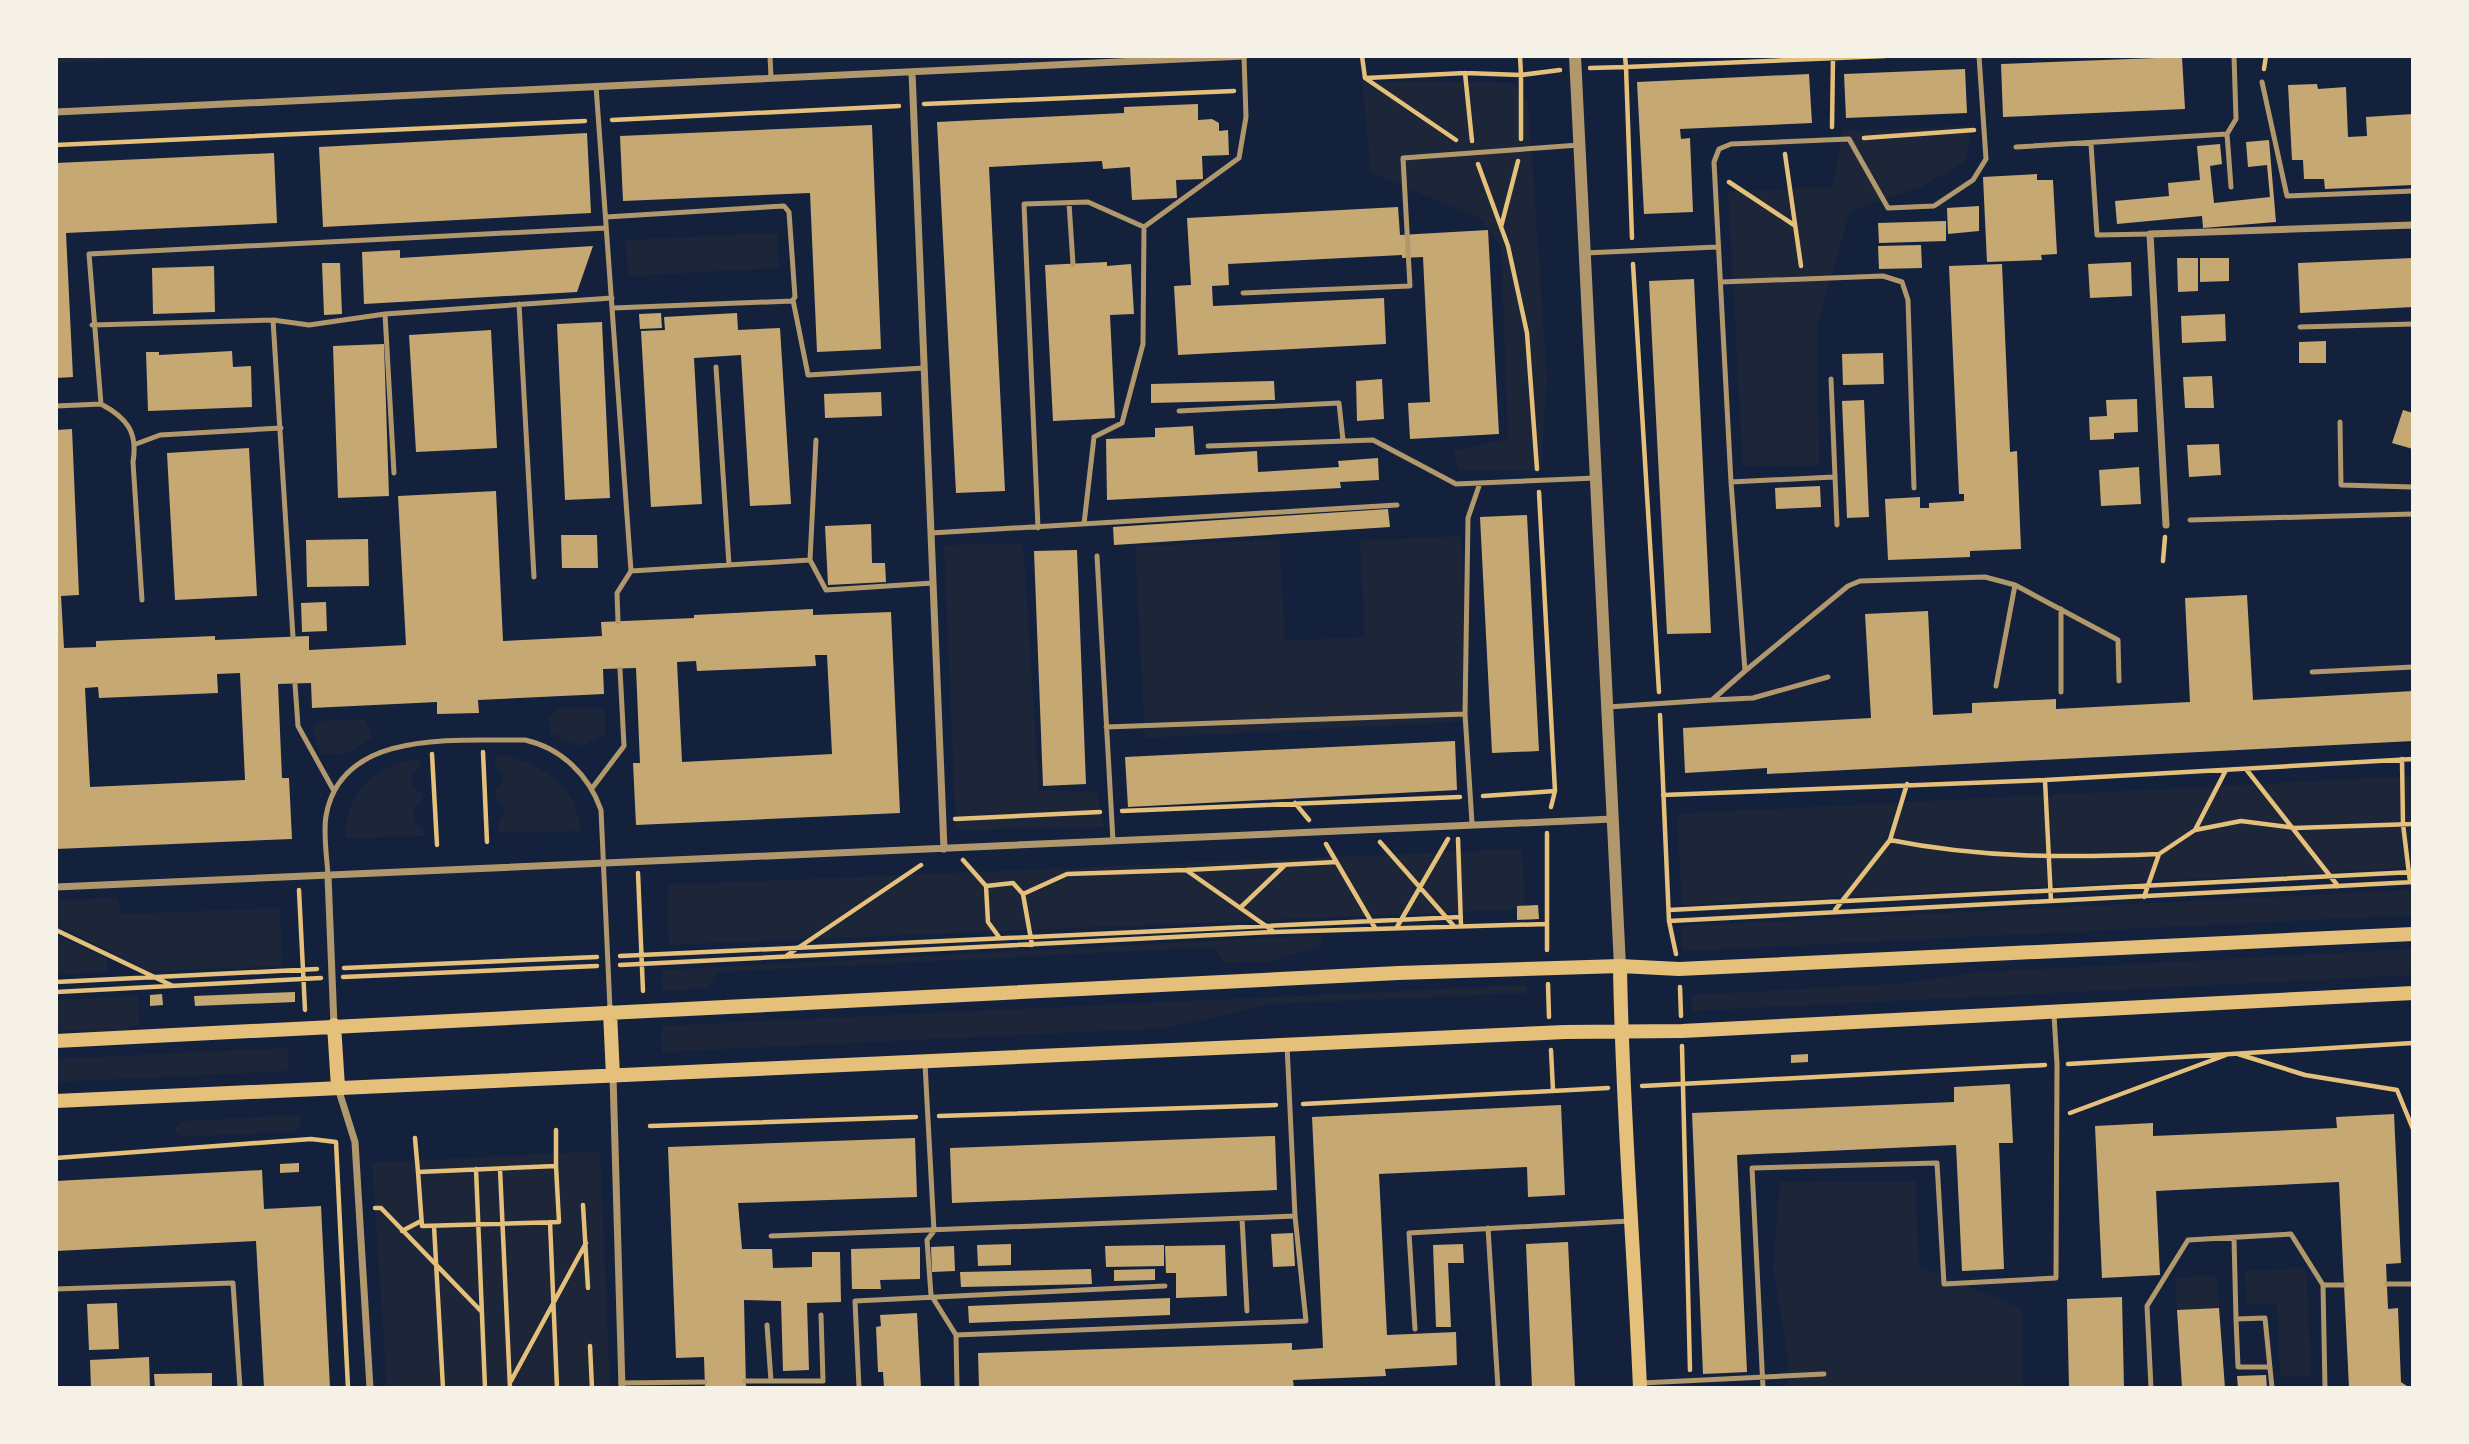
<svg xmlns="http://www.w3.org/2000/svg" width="2469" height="1444" viewBox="0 0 2469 1444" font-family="Overpass,sans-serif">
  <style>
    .green { fill: #1d2539 }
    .building { fill: #c6a872; fill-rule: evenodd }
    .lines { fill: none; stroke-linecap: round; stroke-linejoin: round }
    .path { stroke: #e5c07b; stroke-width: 4.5 }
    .service { stroke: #b1986c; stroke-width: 5 }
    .minor { stroke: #b1986c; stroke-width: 7 }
    .tertiary { stroke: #b1986c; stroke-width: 12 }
    .secondary { stroke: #e5c07b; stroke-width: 14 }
  </style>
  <rect width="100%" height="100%" fill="#14213d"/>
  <path class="green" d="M56 56H200L56 63Z
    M1362 81 1513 83 1528 101 1547 378 1541 470H1458L1453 451 1508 439 1501 247 1480 218 1371 173Z
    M1971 126 1966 161 1923 186 1850 211 1817 326 1819 465H1743L1728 192 1833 187 1842 131Z
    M777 233 779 268 628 276 626 240Z
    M1461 536 1470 721 1145 738 1135 547 1279 539 1285 641 1365 637 1360 541Z
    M1023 543 1039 790 1096 792 1105 827 956 830 944 545Z
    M599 707 605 712V735L581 746 550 733 549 717 559 709Z
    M365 719 373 738 344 755 320 753 313 727 320 721Z
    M495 755C536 758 579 785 580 831L499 833 498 824 504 814 502 804 497 800 496 790 503 781V775L495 765Z
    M420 759 421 767 413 771 411 785 416 791 422 794V802L416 805 413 811 415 824 424 828V836L345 838C346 792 375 765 420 759Z
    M2413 776V868L1682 905 1677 814Z
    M1522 849 1525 909 669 945 667 885Z
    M2413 890V915L1682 951 1681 926Z
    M118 898 122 914 280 908 283 966 149 971 56 925V900Z
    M56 935 107 959V971L56 975Z
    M1322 935V945L1272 961 1224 963 1214 947 718 972 707 988 662 991 661 970Z
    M2413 949V975L1692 1011 1691 995 1896 984 1983 972Z
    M1527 985V993L1271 1004 1166 1028 662 1052 661 1026Z
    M138 996 139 1025 117 1031H56V1000Z
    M288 1048 289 1071 56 1082V1059Z
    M300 1115 301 1127 296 1131 184 1137 175 1133 176 1127 182 1121Z
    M600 1151 610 1388H387L372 1163Z
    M1916 1181 1918 1266 2022 1309 2023 1385 2005 1388H1789L1788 1358 1773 1271 1780 1182Z
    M2306 1268 2311 1375 2280 1377 2277 1304 2247 1305 2245 1271Z
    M2217 1275 2219 1308 2177 1310 2175 1278Z"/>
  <path class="building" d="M2182 57 2185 109 2003 117 2001 64Z
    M1965 69 1967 113 1846 118 1844 74Z
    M1809 74 1812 123 1680 129 1681 139 1690 138 1693 212 1644 214 1637 82Z
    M2317 84 2318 89 2346 87 2348 137 2367 136 2366 117 2413 114V185L2325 189 2324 179H2304L2303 160H2292L2288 85Z
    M1198 104V120L1212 119 1219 123V131L1228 130 1229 155 1202 156 1203 179 1176 180 1177 198 1132 200 1130 167 1103 169 1102 161 989 167 1005 491 956 493 937 122 1124 113V107Z
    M872 125 881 349 817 352 810 193 623 201 620 136Z
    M587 133 591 213 323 227 319 147Z
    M2269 140 2276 222 2203 228 2202 216 2117 224 2115 201 2169 196 2168 183 2200 180 2197 146 2220 144 2222 164 2210 166 2214 203 2270 197 2267 165 2248 167 2246 142Z
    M274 153 277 223 66 233 73 377 56 378V163Z
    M2037 174V180H2053L2057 254 2041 255 2042 260 1987 262 1983 177Z
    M1979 206V231L1948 234 1947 208Z
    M1398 207 1400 235 1488 230 1499 434 1410 439 1408 403 1430 402 1423 257 1402 258V255L1228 264 1229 285 1212 286 1213 306 1384 298 1386 344 1178 355 1174 286 1191 285 1187 218Z
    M1946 221V241L1879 243 1878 223Z
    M1921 245 1922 268 1879 269 1878 246Z
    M593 246 577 292 364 304 362 252 400 250V258Z
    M2177 258H2198V291L2178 292Z
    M2200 258H2229V281L2200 282Z
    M2413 258V307L2300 313 2298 263Z
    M1107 262V266L1131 264 1134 314 1110 315 1115 418 1053 421 1045 265Z
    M2131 262 2132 296 2090 298 2088 264Z
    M322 263H340L342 314 324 315Z
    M2002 264 2010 452 2017 451 2021 549 1970 551V557L1888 560 1885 499 1920 497V508H1929V503L1964 501V494H1959L1949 266Z
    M214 266 215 312 153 314 152 268Z
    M1694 279 1711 633 1667 634 1649 281Z
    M661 313 662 328 640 329 639 314Z
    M737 313 738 330 780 328 791 504 750 506 741 355 694 358 702 504 651 507 641 331 665 330 664 317Z
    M2225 314 2226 341 2182 343 2181 316Z
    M602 322 610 498 565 500 557 324Z
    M491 330 497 448 416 452 409 335Z
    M2326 341V363H2299V342Z
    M384 344 389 496 338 498 333 346Z
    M232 351 233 367 251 366 252 407 148 411 146 352H159V355Z
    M1883 353 1884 384 1843 385 1842 354Z
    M2212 376 2214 408H2185L2183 377Z
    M1382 379 1384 419 1357 421 1356 381Z
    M1274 381 1275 400 1151 403V384Z
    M881 392 882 416 825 418 824 394Z
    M2137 399 2138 432 2114 433V439L2090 440 2089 417 2107 416 2106 400Z
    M1864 400 1869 517 1847 518 1842 401Z
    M2403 410 2413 413V449L2392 443Z
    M1193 426 1195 455 1257 451 1258 472 1339 467 1338 461 1378 458 1379 480 1340 482 1341 488 1107 500 1106 439 1155 437V428Z
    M72 429 79 595 61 596 64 648 96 647V641L215 636V640L309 636V650L406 645 398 496 496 491 503 641 602 636 601 622 694 618V615L813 609V615L891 612 900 813 636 825 633 763H640L636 668 603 669 604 694 478 700 479 713 437 714V702L312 708 311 683 278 684 282 778H289L292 839 56 849V430ZM815 655H827L832 754 682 762 677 662 696 661 697 671 816 666ZM240 673 245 780 90 787 85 688 98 687 99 698 218 693 217 674Z
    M2219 444 2221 475 2189 477 2187 445Z
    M249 448 257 596 175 600 167 453Z
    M2139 467 2141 504 2101 506 2099 470Z
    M1820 486 1821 507 1776 509 1775 488Z
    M1388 509 1390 527 1114 545 1113 527Z
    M1527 515 1539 751 1492 753 1480 517Z
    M871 524 872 563H885L886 582 828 585 825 526Z
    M561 535H597L598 568H562Z
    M368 539 369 586 307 587 306 540Z
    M1077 550 1086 784 1043 786 1034 551Z
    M2247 595 2253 700 2413 691V741L1767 774V768L1685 773 1683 728 1871 718 1865 614 1928 611 1933 715 1972 713V703L2056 699V709L2190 702 2185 598Z
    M326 602 327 631 302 632 301 603Z
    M1455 741 1457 790 1128 807 1125 757Z
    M1538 905 1539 919 1517 920V906Z
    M295 992V1002L195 1006 194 996Z
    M162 994 163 1005 150 1006V995Z
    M1808 1054V1062L1791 1063V1055Z
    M2010 1084 2013 1143H1999L2004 1269 1962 1271 1956 1145 1737 1155 1747 1372 1703 1374 1692 1113 1954 1102V1087Z
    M1561 1105 1565 1195 1528 1197 1527 1167 1379 1174 1387 1335 1456 1332 1457 1365 1385 1369 1386 1376 1293 1380 1294 1388H979L978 1353 1292 1343V1350L1323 1348 1312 1117Z
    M2394 1114 2401 1263 2386 1264 2388 1309 2398 1308 2401 1382 2410 1388H2349L2339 1182 2156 1191 2160 1275 2102 1278 2095 1126 2153 1123V1136L2337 1128 2336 1117Z
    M1275 1136 1277 1190 952 1203 950 1148Z
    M915 1138 917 1197 738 1203 742 1249H772L773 1268 812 1267V1252H840L841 1302 807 1303 809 1370 783 1371 781 1301 744 1300 746 1388H705L704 1357 676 1358 668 1147Z
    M299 1163V1172L280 1173V1164Z
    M262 1170 264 1209 321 1206 330 1388H264L256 1241 56 1251V1181Z
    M1293 1233 1295 1266 1273 1267 1271 1234Z
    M1568 1242 1575 1388H1532L1526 1244Z
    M1011 1244V1265L978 1266 977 1245Z
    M1463 1244 1464 1263H1448L1451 1327H1436L1433 1245Z
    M1164 1245V1266L1106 1267 1105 1246Z
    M1225 1245 1227 1296 1176 1298V1273H1166L1165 1246Z
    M954 1246 955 1271 932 1272 931 1247Z
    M920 1247V1279L880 1280 881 1289H852L851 1249Z
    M1091 1269 1092 1284 961 1287 960 1272Z
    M1155 1269V1280L1114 1281V1270Z
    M2122 1297 2124 1388H2069L2067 1299Z
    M1170 1298V1315L969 1323 968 1306Z
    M117 1303 119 1349 89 1350 87 1304Z
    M2219 1308 2225 1388H2182L2177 1310Z
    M917 1313 921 1388H884L883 1372H878L876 1327 881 1326 880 1315Z
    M149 1357 150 1388H91L90 1360Z
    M212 1373V1388H155L154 1374Z
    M2266 1375 2267 1388H2238L2237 1376Z"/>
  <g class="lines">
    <path class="path" d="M1362 56 1365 78 1456 140
      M1520 56 1521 75 1560 70
      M1590 68 1626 67 1625 56
      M2264 69 2266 56
      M1465 73 1472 141
      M1366 78 1465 73 1521 75V139
      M924 104 1234 91
      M612 120 899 106
      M1832 127 1833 58
      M1864 138 1974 130
      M56 145 585 121
      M1785 154 1801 266
      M1478 164 1508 246 1527 333 1537 469
      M1729 182 1794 225
      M1501 227 1518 161
      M1632 238 1626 67 1885 56
      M1633 264 1659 692
      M1539 492 1555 791 1551 807
      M2163 561 2165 537
      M1660 715 1669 921 1676 954
      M483 752 487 842
      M432 754 437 845
      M2402 759 2403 824 2410 882
      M2246 769 2338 886
      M2045 780 2051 901
      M1663 795 2045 780 2413 759
      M1483 796 1555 791
      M1295 803 1309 820
      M1122 811 1460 797
      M955 819 1100 812
      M2195 830 2241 821 2295 828 2413 824
      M1458 839 1461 926
      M1890 840C1979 858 2068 858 2159 854
      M1380 842 1453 925
      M1326 844 1375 928
      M963 860 986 886 988 922 999 937
      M1186 870 1336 862
      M638 873 643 991
      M986 886 1013 883 1023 894 1032 945
      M299 890 305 1010
      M1023 894 1067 874 1186 870 1273 931
      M2144 897 2159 854 2195 830 2226 770
      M1240 908 1285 865
      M1669 910 2413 872
      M1835 910 1890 840 1907 784
      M1669 921 2413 882
      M1397 927 1448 839
      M56 930 173 986
      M1547 950V833
      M620 956 1461 917
      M786 956 921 865
      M620 965 1274 932 1546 924
      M344 968 597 957
      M343 977 597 966
      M56 982 317 969
      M1548 984 1549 1017
      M1680 987 1681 1016
      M56 992 321 978
      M1682 1046 1690 1370
      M1551 1050 1553 1090
      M2238 1054 2305 1075 2397 1090 2413 1129
      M2068 1064 2413 1043
      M1642 1086 2045 1065
      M1303 1104 1608 1088
      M2070 1113 2226 1055
      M939 1116 1276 1105
      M650 1126 916 1117
      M556 1130V1166
      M415 1138 418 1172
      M56 1158 311 1139 336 1142 348 1388
      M556 1166 559 1222 422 1226 418 1172Z
      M476 1169 485 1388
      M500 1169 510 1388
      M583 1205 588 1288
      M375 1208H381L481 1311
      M550 1222 557 1388
      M434 1226 443 1388
      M402 1231 421 1221
      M590 1346 592 1388
      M511 1381 586 1243"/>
    <path class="service" d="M770 56 771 78
      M2262 82 2287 196 2413 191
      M596 86 631 571 810 560 816 440
      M2227 134 2231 187
      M2091 144 2097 235 2150 234
      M2016 147 2227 134 2236 119 2234 56
      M1069 203 1073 264
      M606 217 784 206 789 212 795 297 792 301 613 308
      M1585 253 1717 247
      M1721 282 1883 276 1902 282 1908 300 1914 488
      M1243 293 1410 286 1403 158 1579 145
      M793 300 808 375 924 368
      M519 304 534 577
      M385 314 394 473
      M273 320 293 637
      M92 325 273 320 309 325 385 314 612 298
      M2300 327 2413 324
      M716 367 729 565
      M1831 379 1837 525
      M56 406 101 404
      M1179 411 1339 403 1343 440
      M2340 422 2341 485 2413 487
      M136 444 160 435 281 428
      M1208 446 1373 440 1456 484 1596 478
      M1731 482 1834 477
      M2190 520 2413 514
      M1084 524 1094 437 1122 423 1143 344 1144 227
      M1038 528 1024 204 1088 202 1144 227 1239 158 1246 117 1244 56
      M931 533 1397 505
      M1097 556 1113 841
      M810 560 826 590 933 583
      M142 600 133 462C138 432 127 418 101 404L89 254 606 228
      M2061 609V692
      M618 622 617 593 631 571
      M1745 671 1848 586 1860 581 1985 577 2015 585 2118 640 2119 681
      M2312 672 2413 667
      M295 684 298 726 334 791
      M1996 686 2015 585
      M1712 700 1753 698 1828 677
      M1608 707 1712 700 1745 671 1731 482 1714 162 1719 149 1731 144 1849 139 1888 208 1934 206 1973 180 1986 159 1979 56
      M1106 727 1465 714
      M593 787 624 746 620 669
      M1472 823 1465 714 1468 518 1480 483
      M328 876C327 857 323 834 326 816 341 728 458 741 525 740 561 748 589 775 601 810L610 1009
      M925 1064 934 1231 927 1240 931 1295 956 1335 957 1388
      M1242 1218 1247 1311
      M1488 1228 1498 1388
      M771 1236 1295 1216
      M2234 1238 2236 1319 2265 1318 2272 1388
      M2387 1284H2413
      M2323 1285 2325 1388
      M56 1289 233 1283 240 1388
      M2236 1319 2238 1367H2270
      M767 1325 771 1381
      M1415 1329 1409 1233 1629 1221
      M956 1335 1306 1321 1295 1216 1287 1045
      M745 1381H823L821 1315
      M621 1383 705 1382
      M1642 1383 1824 1374
      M859 1388 855 1301 1165 1286
      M1763 1388 1752 1168 1937 1163 1944 1284 2056 1278 2057 1064 2054 1015
      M2151 1388 2147 1306 2188 1240 2291 1234 2323 1285H2344"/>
    <path class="minor" d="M912 72 944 849
      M56 112 1244 56
      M2166 525 2150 234 2413 225
      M328 876 334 1025
      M56 887 1613 819
      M613 1076 622 1388
      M338 1088 355 1142 370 1388"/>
    <path class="tertiary" d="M1575 56 1620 966"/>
    <path class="secondary" d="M1620 966C1622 1107 1634 1247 1640 1388
      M610 1012 613 1076
      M334 1025 338 1087
      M56 1041 1398 973 1620 966 1679 969 2413 934
      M56 1101 1565 1032 1682 1031 2413 993"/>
  </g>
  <rect width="2469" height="1444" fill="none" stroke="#f6f1e7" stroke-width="116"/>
</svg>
